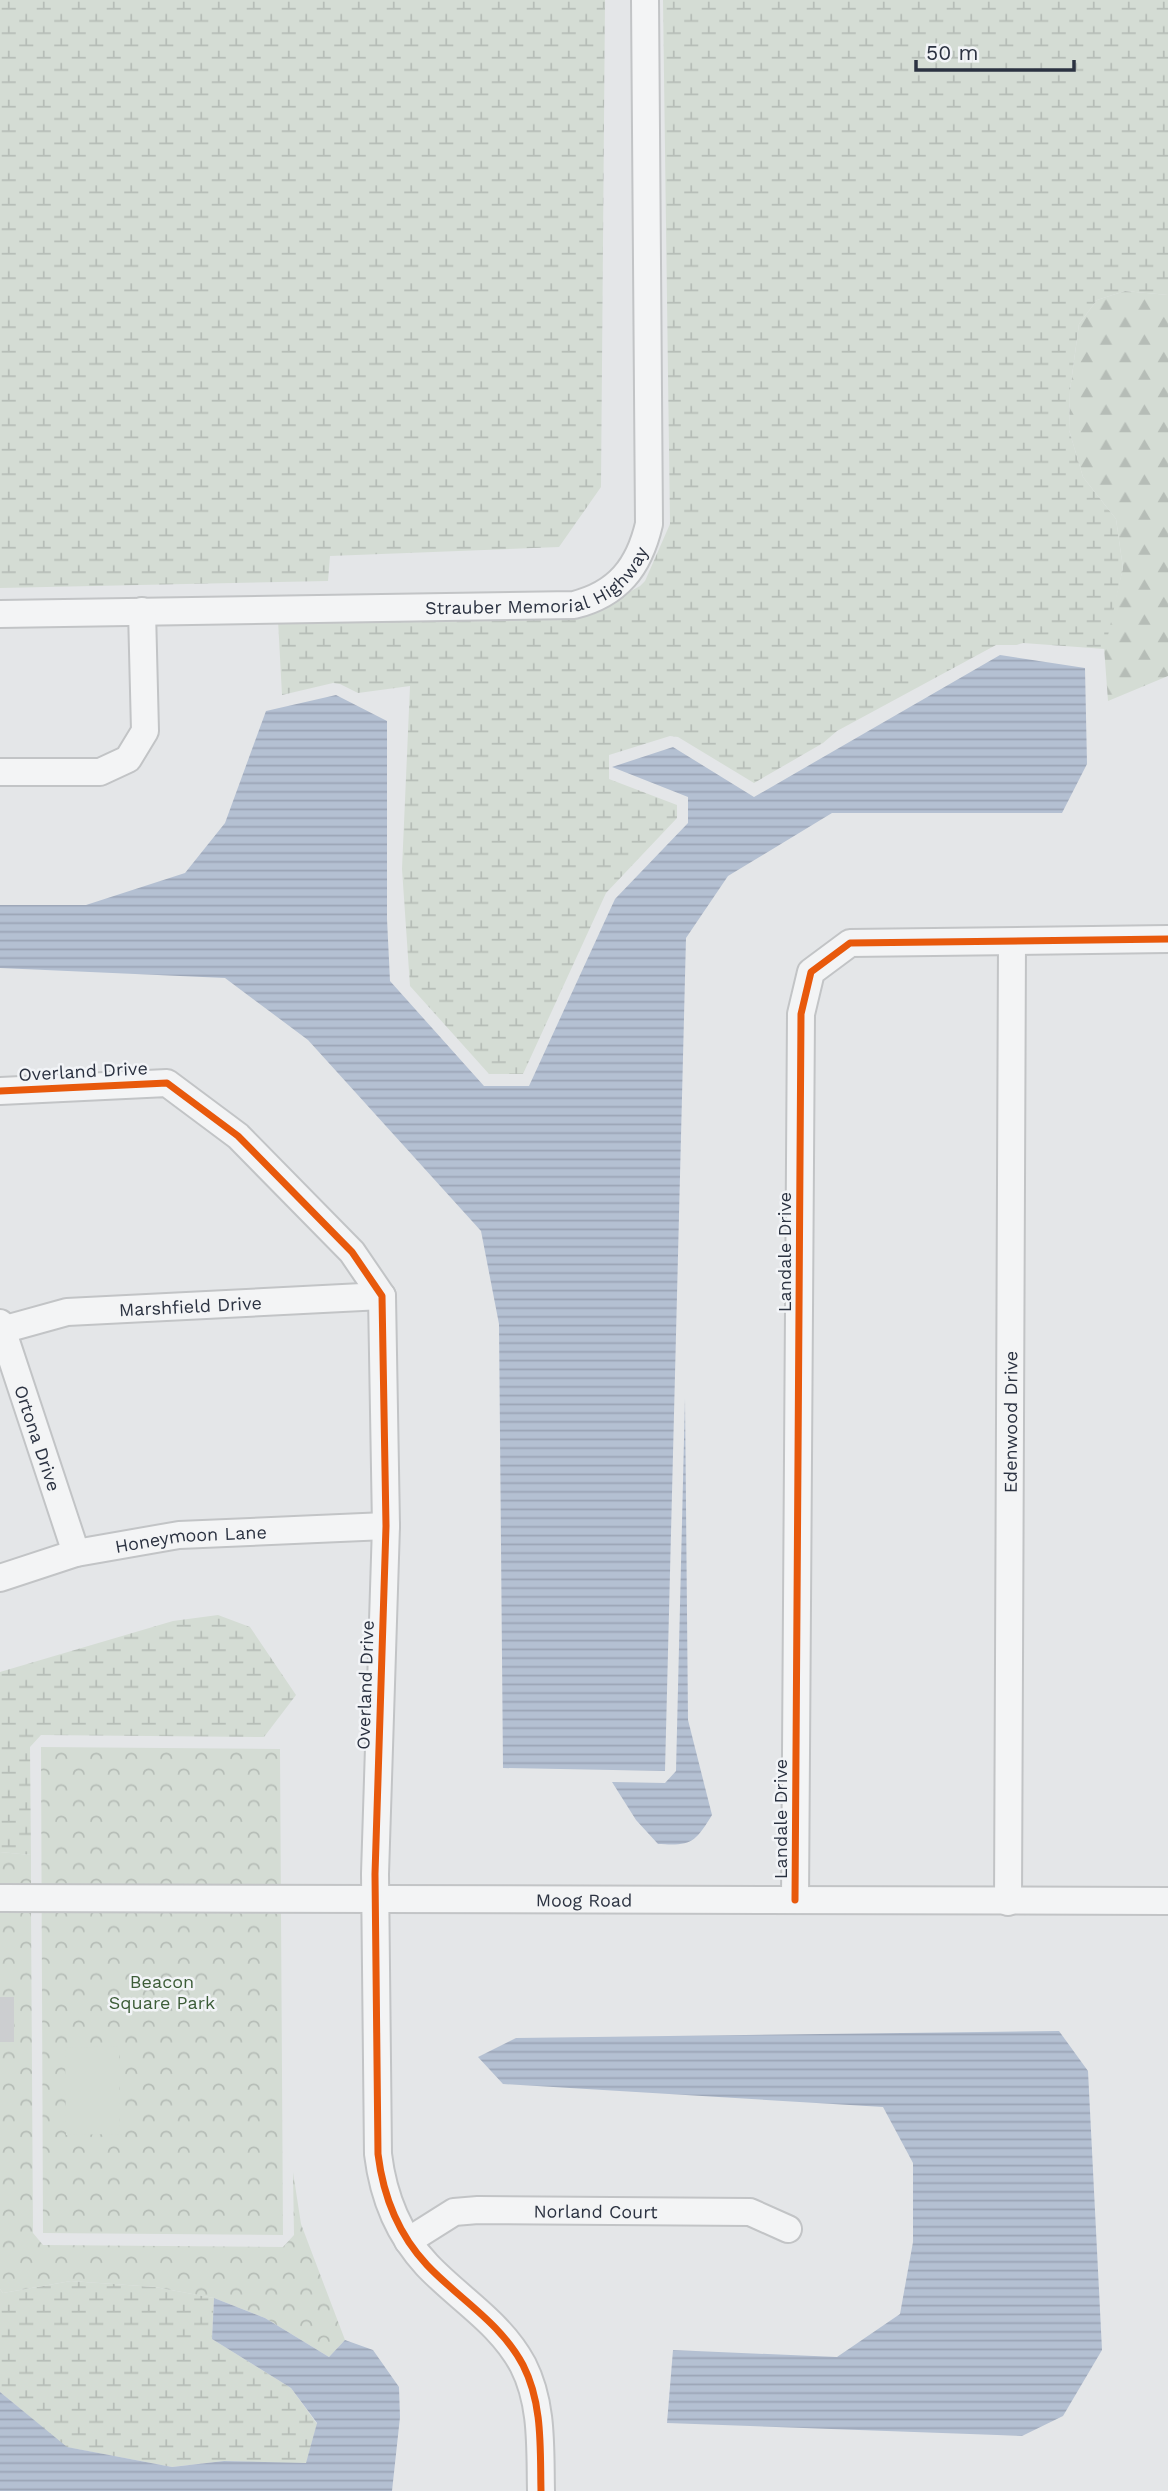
<svg xmlns="http://www.w3.org/2000/svg" width="1168" height="2491" viewBox="0 0 1168 2491" font-family="'Work Sans',sans-serif">
  <style>
    .forest { fill: url(#forest-firs) }
    .wetland { fill: url(#wetland-marsh) }
    .park { fill: url(#park-crowns) }
    .pitch { fill: #d4dcd4 }
    .water { fill: url(#water-rules) }
    .building { fill: #ccced0 }
    .lines { fill: none; stroke-linecap: round; stroke-linejoin: round }
    .minor-casing { stroke: #c2c4c6; stroke-width: 30 }
    .minor { stroke: #f3f4f5; stroke-width: 26 }
    .cycleway-casing { stroke: #f2f4f7; stroke-width: 11 }
    .cycleway { stroke: #e8590c; stroke-width: 7 }
    .labels { text-anchor: middle; dominant-baseline: central; stroke-width: 5; stroke-linejoin: round; paint-order: stroke }
    .street-label { font-size: 18px; fill: #2b3241; stroke: #f2f4f7 }
    .park-label { font-size: 18px; fill: #3d5d38; stroke: #f2f4f7 }
  </style>
  <defs>
    <pattern id="forest-firs" width="22" height="20" patternUnits="userSpaceOnUse" patternTransform="scale(1.75)"><rect width="22" height="20" fill="#d4dcd4"/><path d="M5 1l3.5 6h-7zM16 11l3.5 6h-7z" fill="#b6bdb7"/></pattern>
    <pattern id="wetland-marsh" width="20" height="14" patternUnits="userSpaceOnUse" patternTransform="scale(1.75)"><rect width="20" height="14" fill="#d4dcd4"/><path d="M1 5h8M5 5V1M11 12h8M15 12V8" fill="none" stroke="#b6bdb7"/></pattern>
    <pattern id="park-crowns" width="20" height="18" patternUnits="userSpaceOnUse" patternTransform="scale(1.75)"><rect width="20" height="18" fill="#d4dcd4"/><path d="M2 6a3 3 0 1 1 6 0M12 15a3 3 0 1 1 6 0" fill="none" stroke="#b6bdb7"/></pattern>
    <pattern id="water-rules" width="6" height="5" patternUnits="userSpaceOnUse" patternTransform="scale(1.75)"><rect width="6" height="5" fill="#b4c0d2"/><path d="M0 2.5h6" fill="none" stroke="#9ba5b6"/></pattern>
  </defs>
  <rect width="100%" height="100%" fill="#e4e6e8"/>
  <path class="forest" d="M1125 291 1168 295V676L1108 701 1104 647 1123 568 1116 519 1083 477 1069 430 1070 390 1079 324 1097 300Z"/>
  <path class="wetland" d="M0 0H605L601 487 559 547 330 556 328 581 0 588Z
    M663 0H1168V295L1125 291 1097 300 1079 324 1070 390 1069 430 1083 477 1116 519 1123 568 1105 649 1023 643 1016 645H996L837 731 823 743 754 783 678 737 670 736 609 755V779L677 805V818L606 893 523 1074H489L410 986 402 869 410 686 358 693 340 684 333 683 282 695 278 620 592 613 640 586 645 581 670 524Z
    M218 1615 250 1627 296 1695 264 1737 41 1735 30 1747 31 1855 0 1852V1672L173 1621Z
    M71 2281 155 2287 214 2298 212 2339 291 2388 317 2424 306 2464 224 2461 172 2467 66 2447 0 2392V2289L3 2293Z"/>
  <path class="park" d="M41 1747 280 1749 283 2235 43 2233Z
    M0 1852 31 1855V1886H0Z
    M0 1910H31L33 2233 43 2245 283 2247 294 2235 293 2172 301 2224 345 2340 329 2357 265 2318 214 2298 155 2287 71 2281 3 2293 0 2289Z"/>
  <path class="pitch" d="M119 2046 120 2134 66 2135 65 2048Z"/>
  <path class="water" d="M1000 655 1085 668 1087 764 1062 813H832L728 876 686 938 665 1771 503 1768 499 1324 481 1231 308 1040 225 978 0 968V905H86L185 873 225 823 266 711 336 695 387 721V919L390 981 484 1086H529L615 899 688 823V797L612 767 673 747 754 797Z
    M685 1398 688 1720 712 1815C695 1843 691 1846 658 1844L636 1820 612 1782 665 1783 676 1771Z
    M1059 2031 1088 2071 1102 2350 1063 2416 1022 2436 667 2423 673 2350 837 2357 900 2314 913 2242V2163L883 2107 503 2084 478 2057 516 2038Z
    M214 2298 265 2318 329 2357 345 2340 373 2350 399 2387 400 2417 392 2491H0V2392L67 2447 172 2467 224 2461 306 2463 317 2423 291 2388 212 2339Z"/>
  <path class="building" d="M0 1997H14V2042H0Z"/>
  <g class="lines">
    <defs>
      <g id="minor">
        <path id="s1" d="M0 614 574 605C618 594 639 567 649 524L645 0"/>
        <path d="M0 772H100L128 759 145 731 142 611"/>
        <path d="M0 1091 167 1083 238 1136 352 1252 382 1296 386 1526 375 1874 378 2154C383 2195 398 2234 427 2265 459 2299 500 2322 523 2365 543 2404 540 2449 541 2491"/>
        <path id="s2" d="M0 1323 76 1553"/>
        <path id="s3" d="M2 1330 67 1312 382 1296"/>
        <path id="s4" d="M0 1578 76 1553 179 1535 386 1526"/>
        <path id="s5" d="M0 1898 1168 1901"/>
        <path d="M795 1900 801 1014 811 972 850 943 1168 939"/>
        <path id="s6" d="M1008 1902 1012 943"/>
        <path id="s7" d="M408 2241 454 2212 478 2210 750 2212 788 2229"/>
      </g>
    </defs>
    <use href="#minor" class="minor-casing"/>
    <use href="#minor" class="minor"/>
    <defs>
      <path id="cycleway" d="M0 1091 167 1083 238 1136 352 1252 382 1296 386 1526 375 1874 378 2154C383 2195 398 2234 427 2265 459 2299 500 2322 523 2365 543 2404 540 2449 541 2491
        M795 1900 801 1014 811 972 850 943 1168 939"/>
    </defs>
    <use href="#cycleway" class="cycleway-casing"/>
    <use href="#cycleway" class="cycleway"/>
  </g>
  <g class="labels">
    <g class="street-label">
      <text stroke="none"><textPath href="#s1" startOffset="546">Strauber Memorial Highway</textPath></text>
      <text transform="translate(83 1071) rotate(-3)">Overland Drive</text>
      <text transform="translate(784 1252) rotate(-90)">Landale Drive</text>
      <text stroke="none"><textPath href="#s3" startOffset="191">Marshfield Drive</textPath></text>
      <text stroke="none"><textPath href="#s6" startOffset="480">Edenwood Drive</textPath></text>
      <text stroke="none"><textPath href="#s2" startOffset="121">Ortona Drive</textPath></text>
      <text stroke="none"><textPath href="#s4" startOffset="196">Honeymoon Lane</textPath></text>
      <text transform="translate(365 1685) rotate(-88)">Overland Drive</text>
      <text transform="translate(780 1819) rotate(-90)">Landale Drive</text>
      <text stroke="none"><textPath href="#s5" startOffset="584">Moog Road</textPath></text>
      <text stroke="none"><textPath href="#s7" startOffset="196">Norland Court</textPath></text>
    </g>
    <g class="park-label">
      <text x="162" y="1981">Beacon<tspan x="162" dy="21">Square Park</tspan></text>
    </g>
  </g>
  <path d="M916 60v10h158v-10" fill="none" stroke="#2b3241" stroke-width="3.5"/>
  <text x="926" y="60" font-size="21" fill="#2b3241" stroke="#f2f4f7" stroke-width="5" paint-order="stroke">50 m</text>
</svg>
